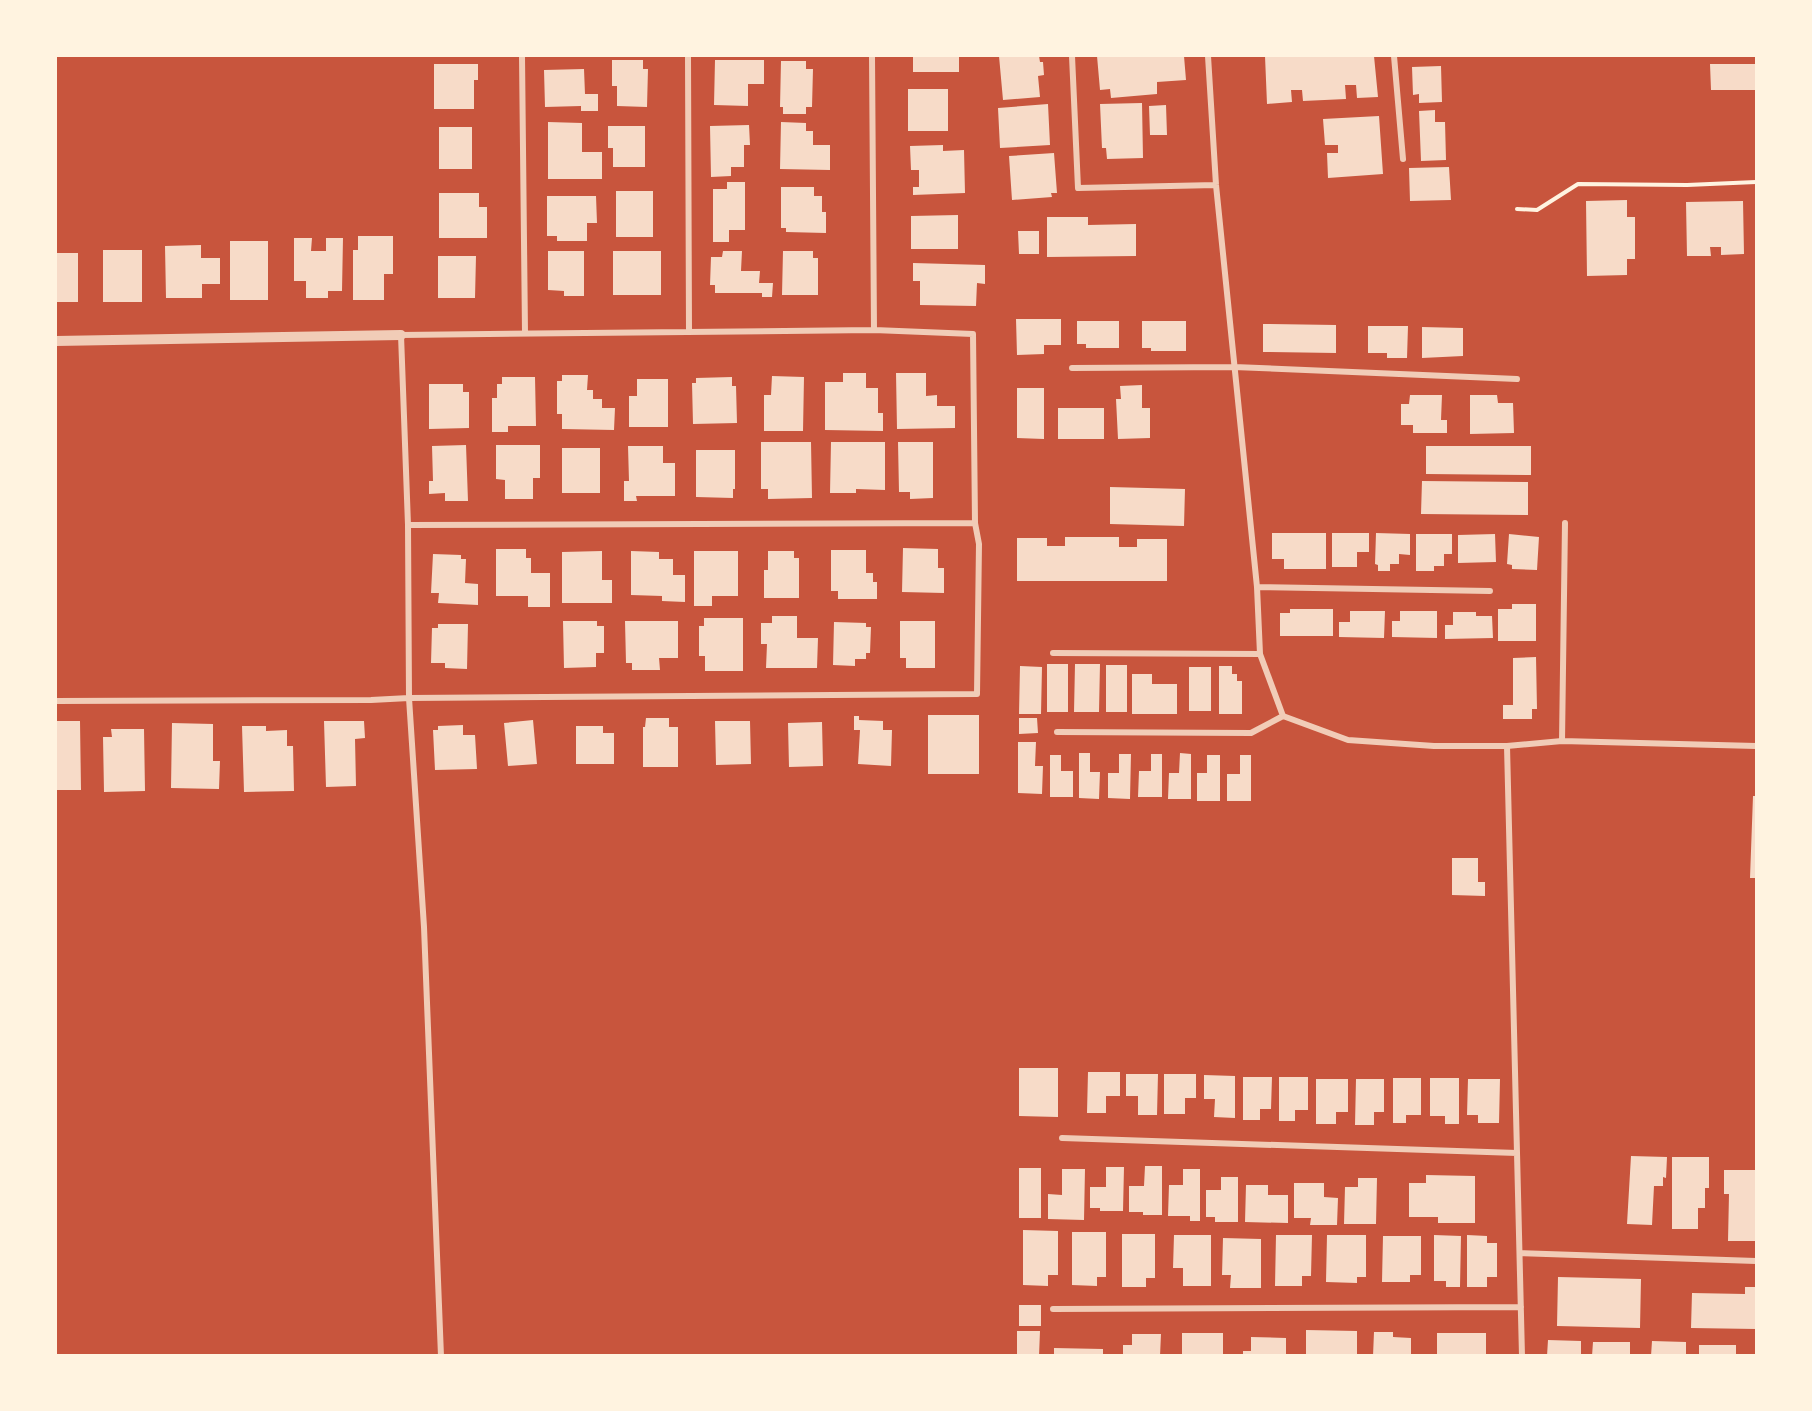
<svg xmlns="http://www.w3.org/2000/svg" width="1812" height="1411" viewBox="0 0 1812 1411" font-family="'Asap Condensed',sans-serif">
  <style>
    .building { fill: #f7dbc8 }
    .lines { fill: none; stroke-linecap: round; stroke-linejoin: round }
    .path { stroke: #fff3e0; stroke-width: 4 }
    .minor { stroke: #f1ccb7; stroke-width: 6 }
    .tertiary { stroke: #f1ccb7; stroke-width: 10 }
  </style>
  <rect width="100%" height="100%" fill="#c8553d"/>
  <path class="building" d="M913 56H959V72H913Z
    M999 56H1039L1040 62H1043L1044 75 1038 76 1040 97 1003 100Z
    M1097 56H1184L1186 80 1157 82V94L1111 98 1110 89 1100 90Z
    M1265 56H1374L1378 97 1357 98 1356 85H1345L1346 99 1303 101 1302 90H1291L1292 102 1267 104Z
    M612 60H643V69H648L647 107 617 106V86H612Z
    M715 60H764V84H748V106L714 105Z
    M781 61H806V69H813L812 107H806V114H783V107H780Z
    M434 64H478V80H474V109H434Z
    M1710 64H1756L1755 90H1711Z
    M1441 66 1442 102 1419 103V94L1413 95 1412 67Z
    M584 69 585 94H598V111H581V106L545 107 544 70Z
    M908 89H948V131H908Z
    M1142 103 1143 158 1107 159 1106 148H1102L1100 104Z
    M1048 104 1050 145 1000 148 998 108Z
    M1166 105 1167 135H1150L1149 106Z
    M1435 110V122H1445L1446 160 1421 161 1419 111Z
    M1379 116 1383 174 1328 178 1327 153H1338V145H1325L1323 119Z
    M548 122 582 123V152H602V179H548Z
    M781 122 806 123V131H813V145H830V170L780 169Z
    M749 125 750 145H744V167H731V176L711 177 710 126Z
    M608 126H645V167H613V148H608Z
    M439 127H472V169H439Z
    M943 145V151L964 150 965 193 913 195V187H919V170H911L910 146Z
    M1054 153 1057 193H1051L1052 197 1012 200 1009 156Z
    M1449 167 1451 200 1410 201 1409 168Z
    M727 182H745V230H729V242H713V189H727Z
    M781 187H814V196H822V212H826V233L786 232V228H781Z
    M616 191H653V237H616Z
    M439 193H479V207H487V238H439Z
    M547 196H596L597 223H587V241H557V236H547Z
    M1627 200V217H1635V259H1627V275L1587 276 1586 201Z
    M1743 201 1744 254 1721 255V247H1710L1711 256H1687L1686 202Z
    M958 215V249H911V216Z
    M1047 217H1088V225L1136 224V256L1047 257Z
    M1018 231H1039V254H1019Z
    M358 236H393V274H384V300H353V250H358Z
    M294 238H312L311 251H326V238H343L342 291H328V298H306V281H294Z
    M230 241H268V300H230Z
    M201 245V258H220V284H202V298H166L165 246Z
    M103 250H142V302H103Z
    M548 251H584V296H564V291L548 290Z
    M613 251H661V295H613Z
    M723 251H742L741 271H760L759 283H773L772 297H762V293H715V285H710L711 257H722Z
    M783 251H813V258H818V295H782Z
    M56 253H78V302H56Z
    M438 256H476L475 298H438Z
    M913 263 985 265V284L977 283 976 306 920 305V281H913Z
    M1016 319H1061V345H1044V354L1017 355Z
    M1077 321H1119V348H1086V344H1077Z
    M1142 321H1186V351H1151V348H1142Z
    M1263 324 1336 325V353L1263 352Z
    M1368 326H1408L1407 358H1387V353H1368Z
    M1422 327 1463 328V356L1422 358Z
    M843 373H866V388H878V413H883V431L825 430V382H843Z
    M896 373H926V396L937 395V406H955V428L897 429Z
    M562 375H588L587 390H593V399H602V408H615L614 430 562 429V414H557V381H562Z
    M772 376 804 377 803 431H764V395H771Z
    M502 377H535L536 426H508V432H492V398H497V384H502Z
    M732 377V386H736L737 423 693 424 692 383H696V378Z
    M637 379H668V427H629V396H637Z
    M429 384H463V392H469V428L429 429Z
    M1142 385V408H1150V438L1118 439 1116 399H1121L1120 386Z
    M1017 388H1044V439L1017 438Z
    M1410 395H1442L1441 420H1447V433H1413V425H1401V404H1409Z
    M1470 395H1497L1498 403H1513L1514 433 1470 434Z
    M1058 408H1104V439H1058Z
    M761 442H811L812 498 768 499V489H761Z
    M831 442H885V490L856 489V493H830Z
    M898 442H933V498L910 499V492H899Z
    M466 445 468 501H445V493L429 494V481H433L432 446Z
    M496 445H540V478H533V499H505V480L496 479Z
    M628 446H663V463H675V496H636L637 501H624V481H629Z
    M1426 446H1531V475L1426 474Z
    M562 448H600V493H562Z
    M696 450H735V489H733V498L696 497Z
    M1422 481 1528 482V515L1421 514Z
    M1110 487 1185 489 1184 526 1110 524Z
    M1272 533H1326V569H1284V559H1272Z
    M1332 533H1369V552H1357V567H1332Z
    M1376 533 1410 534V555L1399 554V564H1390V571H1378V565L1375 564Z
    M1416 534H1452V554H1444V566H1434V571H1416Z
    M1495 534 1496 562 1458 563V535Z
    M1509 534 1539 537 1537 570 1512 569V565L1507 564Z
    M1065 537H1119V547H1137V539H1167V581H1017V538H1047V546H1065Z
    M903 548 938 549V568H944V593L902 592Z
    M496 549H526V558H531V573H550V607H528V596H496Z
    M831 550H866V573H873V582H877V599H838V591H831Z
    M602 551V580H612V603H562V552Z
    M631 551 659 552V559H673V575H685V602L662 601V596L631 595Z
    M694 551H738V596H712V606H694Z
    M768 551H794V558H799V598H764V570H768Z
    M433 554 461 555V559H466L465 583 478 584V605L438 603 439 593H431Z
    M1512 604H1536V641H1498V609H1512Z
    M1290 609H1333V636H1280V613H1290Z
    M1350 611H1385L1384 638 1339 637V622H1350Z
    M1400 611H1437V638L1392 637V621H1400Z
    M1453 612H1476V616H1492L1493 638 1445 639V625H1453Z
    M772 616H797V638H818L817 668H766L767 644H761V623H772Z
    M704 618H743V671H705V656H699V626H704Z
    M563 621H597V626H604V653H596V667L564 668Z
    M625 621H678V658H659L660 670H632V663H626Z
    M900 621H935V668H906V658H900Z
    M834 622 866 623V627H871L870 653H866V659H855V666L833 665Z
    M438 624H468L467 669 445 668V663H431L432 628H438Z
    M1536 657 1537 709H1532V719H1503V705H1513V658Z
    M1047 664H1068V712H1047Z
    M1075 664H1100L1099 712H1074Z
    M1106 665H1127V712H1106Z
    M1020 666 1042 667 1041 714H1019Z
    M1219 666H1232V674H1237V681H1242V714H1219Z
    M1189 667H1211V711H1189Z
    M1132 674H1152V684H1177V714H1132Z
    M928 715H979V774H928Z
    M854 716H859V720L883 721V730H892L891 766 858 764 860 730H854Z
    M646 718H669V727H678V767H643V727H645Z
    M1019 718H1037L1038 733 1019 734Z
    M533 720 537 764 508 766 504 723Z
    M56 721H80L81 790H56Z
    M324 721H364L365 738 355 739 356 786 326 787Z
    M715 721H750L751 764 716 765Z
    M822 722 823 766 789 767 788 723Z
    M172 723 213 724V761H220L219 789 171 788Z
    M463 725V735H475L477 769 435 770 433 730H438V726Z
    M242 726H266V731L287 730V746H293L294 791 244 792Z
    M576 726H603V733H614V764H576Z
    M111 729H144L145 791 104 792 103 737H112Z
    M1018 742H1036L1035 766H1043L1042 794 1018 793Z
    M1079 753H1090V772H1100L1099 799 1079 798Z
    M1180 753 1191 754V799H1168L1169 773H1179Z
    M1119 754H1131L1130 799 1108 798V773H1119Z
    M1151 754H1162V797H1138L1139 771H1151Z
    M1050 755H1061V771H1073V797H1050Z
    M1207 755H1220V801H1197V773H1207Z
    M1240 755H1251V801H1227V774H1240Z
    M1753 796H1756V878H1750Z
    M1452 858H1478V882H1485V896L1452 895Z
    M1019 1068H1058V1117L1019 1116Z
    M1088 1072H1120V1096H1106V1113H1087Z
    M1126 1074H1158L1157 1115H1138V1096H1126Z
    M1164 1074H1196V1098H1185V1114H1164Z
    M1204 1075 1235 1076V1118L1214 1117 1215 1099H1204Z
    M1243 1077H1272L1271 1109H1260V1120H1243Z
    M1279 1077H1308V1110H1295V1121H1279Z
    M1393 1078H1421V1115H1406V1123H1393Z
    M1430 1078H1459V1124H1445V1116H1430Z
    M1316 1079H1348V1112H1336V1124H1316Z
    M1356 1079H1384V1112H1374V1125H1355Z
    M1468 1079H1500L1499 1123H1478V1115H1467Z
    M1631 1156 1667 1157 1666 1178 1663 1177V1186H1654L1652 1225 1627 1224Z
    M1672 1157H1709V1188H1705V1208H1698V1229H1672Z
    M1145 1166H1162V1215H1143V1212H1129V1186H1144Z
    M1106 1167H1124L1123 1211H1100V1208H1090V1187H1106Z
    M1019 1168H1041V1218H1019Z
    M1062 1169H1085L1084 1220 1048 1219V1194L1062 1195Z
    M1183 1169H1200V1221H1190V1216H1168L1169 1185H1183Z
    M1724 1170H1756V1241H1728L1729 1194H1724Z
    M1426 1175 1475 1176V1223H1438V1217H1409V1183H1426Z
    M1221 1177H1238V1222H1215V1217H1206V1190H1221Z
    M1358 1178H1377L1376 1224H1344L1345 1187H1358Z
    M1294 1183H1324V1197L1338 1198 1337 1225H1310L1311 1218H1294Z
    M1246 1185H1268V1195H1288V1223L1245 1222Z
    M1023 1230 1058 1231V1275H1048V1286L1023 1285Z
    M1072 1232H1106V1277H1097V1286L1072 1285Z
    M1122 1234H1155V1278H1146V1287H1122Z
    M1174 1235H1211V1286H1183V1268H1173Z
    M1276 1235H1312L1311 1276H1302V1286H1275Z
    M1327 1235H1366V1277H1357V1283L1326 1282Z
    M1434 1235 1461 1236 1460 1287H1446V1281H1434Z
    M1467 1235 1487 1236V1243H1497V1277H1487V1287H1467Z
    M1383 1236H1421V1275H1410V1282H1382Z
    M1223 1238 1261 1239V1288H1230L1231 1275H1222Z
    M1558 1277 1641 1279 1640 1328 1557 1326Z
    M1745 1287H1756V1329L1691 1328 1692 1293 1745 1294Z
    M1019 1305H1041V1326H1019Z
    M1306 1330 1357 1331V1356H1306Z
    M1017 1331H1040L1039 1356H1017Z
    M1374 1332H1393V1337L1411 1338V1356H1373Z
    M1182 1333H1223V1356H1182Z
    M1437 1333H1486V1356H1437Z
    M1132 1334H1161L1160 1356H1123V1345H1132Z
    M1251 1337 1286 1338V1356H1243V1351H1251Z
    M1548 1340 1581 1341V1356H1547Z
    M1652 1341 1686 1342V1356H1651Z
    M1593 1342H1630V1356H1592Z
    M1699 1345H1736V1356H1699Z
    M1054 1348 1103 1349V1356H1054Z"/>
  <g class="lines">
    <path class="path" d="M1517 209 1537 210 1578 184 1687 185 1756 182"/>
    <path class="minor" d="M522 56 525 333
      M688 56 689 332
      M872 56 874 330
      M1072 56 1078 188 1216 185
      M1208 56 1216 185 1257 587 1260 654 1283 716 1348 740 1434 746H1507L1562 741 1756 746
      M1394 56 1403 159
      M1072 368 1234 367 1517 379
      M408 525 975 523
      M1257 587 1490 591
      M1053 653 1260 654
      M56 701 371 700 409 698 977 694 979 544 975 523 973 334 874 330 401 335 408 525 409 698 424 927 441 1356
      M1057 732 1251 733 1283 716
      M1562 741 1565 523
      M1507 746 1522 1356
      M1062 1138 1517 1153
      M1520 1253 1756 1261
      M1053 1309 1521 1307"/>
    <path class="tertiary" d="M56 341 401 335"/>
  </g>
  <rect width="1812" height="1411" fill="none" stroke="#fff3e0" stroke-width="114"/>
</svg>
